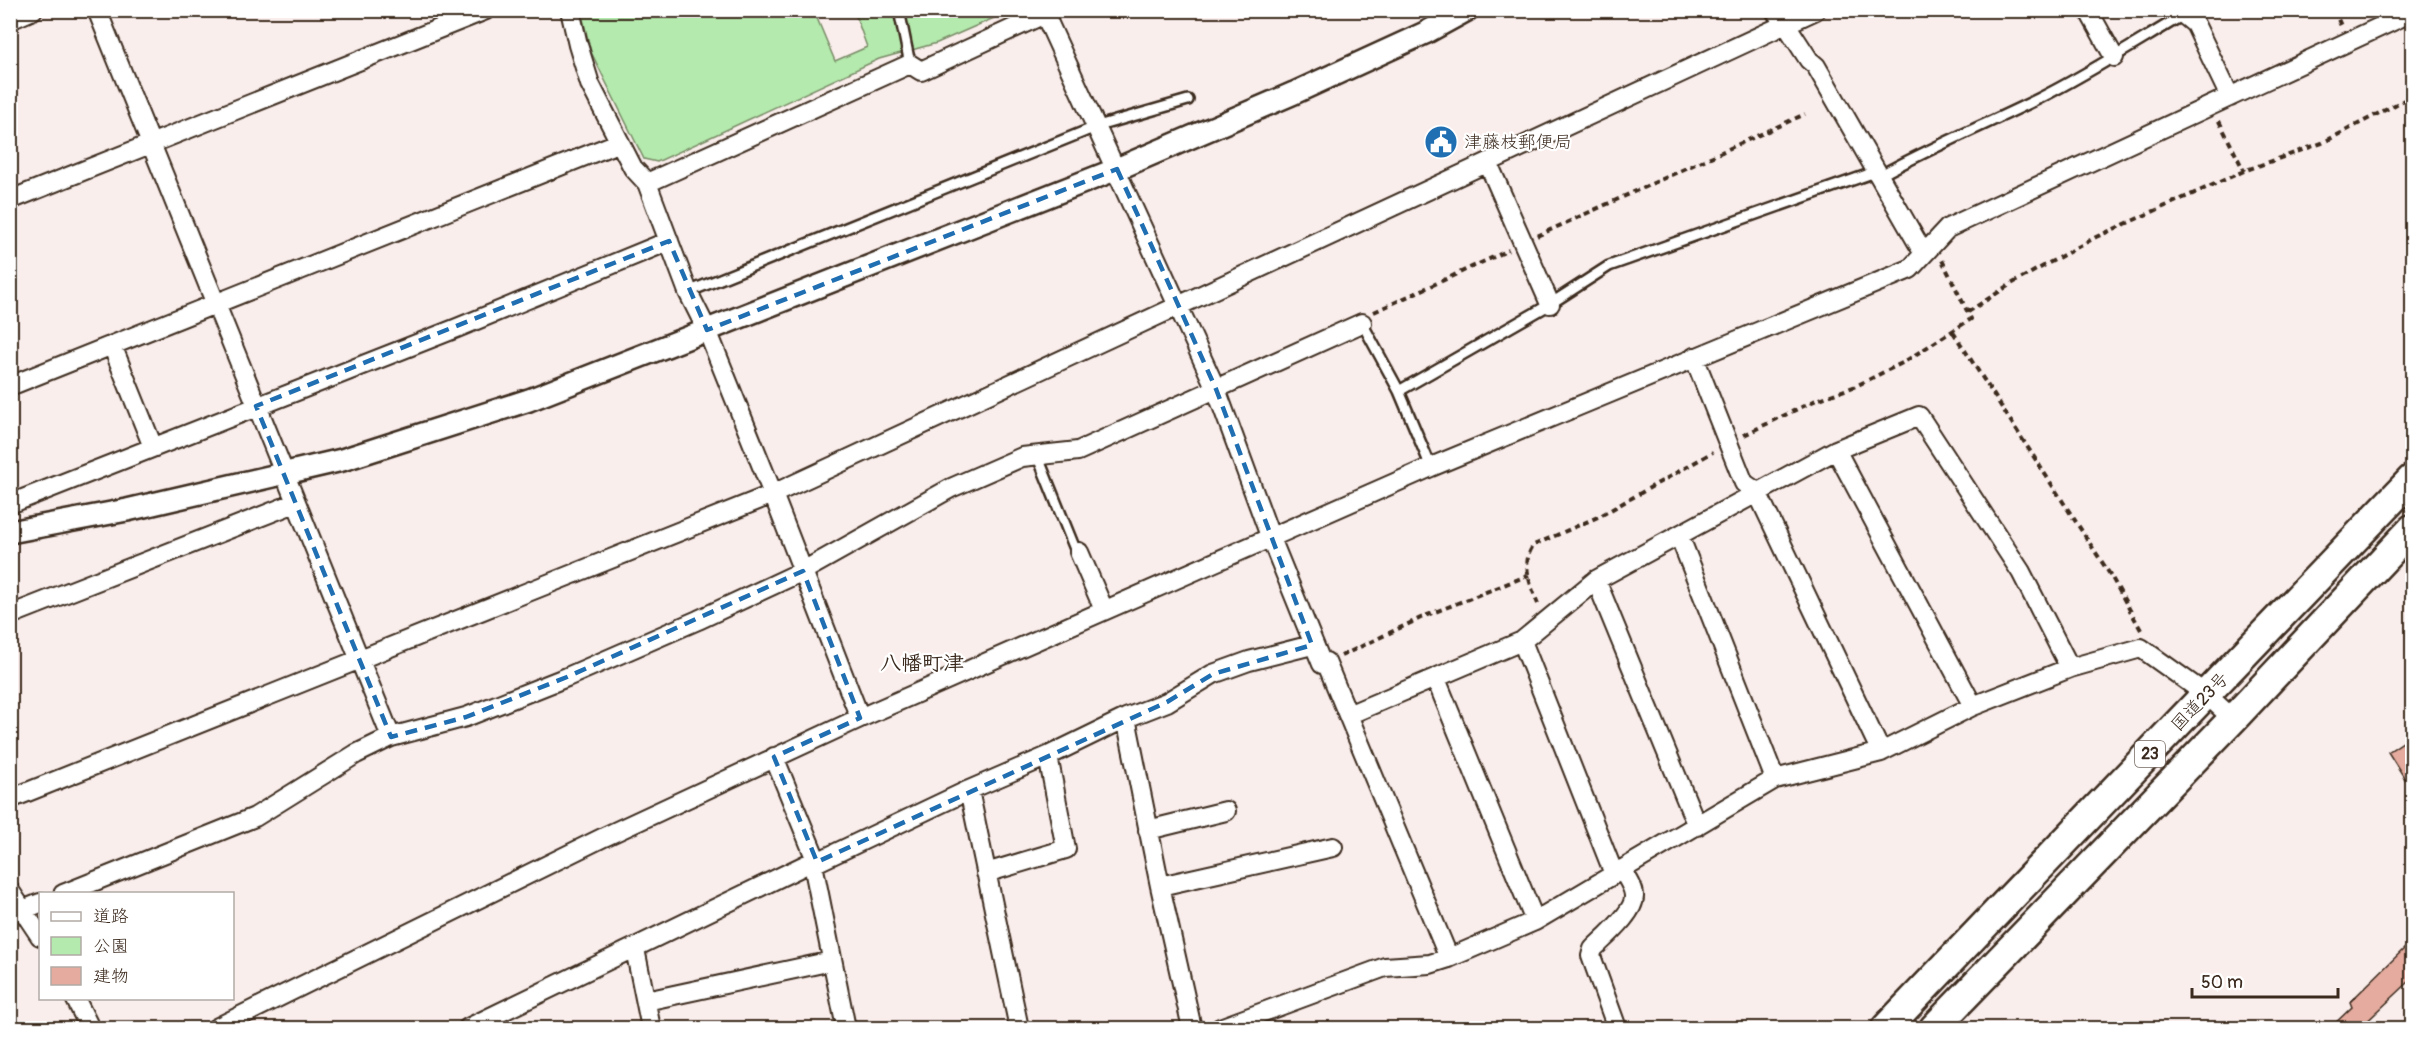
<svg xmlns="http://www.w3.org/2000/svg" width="2423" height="1039" viewBox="0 0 2423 1039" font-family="Pangolin,'Klee One',sans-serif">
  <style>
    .green { fill: #b4eaad; stroke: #788a66; stroke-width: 1.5 }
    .building { fill: #e4ab9e; stroke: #3b2a1e; stroke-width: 1.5 }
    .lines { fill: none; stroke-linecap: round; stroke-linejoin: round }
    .service-casing { stroke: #3b2a1e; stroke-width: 14 }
    .minor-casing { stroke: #3b2a1e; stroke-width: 22 }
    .tertiary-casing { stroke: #3b2a1e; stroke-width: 26 }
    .trunk-casing { stroke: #3b2a1e; stroke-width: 33 }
    .path { stroke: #3b2a1e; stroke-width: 4; stroke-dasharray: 6 4.5; stroke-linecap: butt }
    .service { stroke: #fff; stroke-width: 9 }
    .minor { stroke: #fff; stroke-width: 18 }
    .tertiary { stroke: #fff; stroke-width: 21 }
    .trunk { stroke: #fff; stroke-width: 28 }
    .marked { fill: none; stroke: #1f6fb2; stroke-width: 4.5; stroke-dasharray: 12 8; stroke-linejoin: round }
    .labels { text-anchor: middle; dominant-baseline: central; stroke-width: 4.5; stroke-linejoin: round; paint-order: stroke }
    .shield { fill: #fff; stroke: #766a62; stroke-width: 1.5 }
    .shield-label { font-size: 16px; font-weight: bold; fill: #3b2a1e }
    .poi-label { font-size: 18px; fill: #3b2a1e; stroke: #fff; text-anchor: start }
    .street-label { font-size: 18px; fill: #3b2a1e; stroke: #fff }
    .quarter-label { font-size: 21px; font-weight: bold; fill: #3b2a1e; stroke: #fff }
  </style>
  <rect width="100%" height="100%" fill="#faeeec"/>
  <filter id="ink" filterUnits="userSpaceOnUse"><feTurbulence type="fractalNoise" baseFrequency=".0167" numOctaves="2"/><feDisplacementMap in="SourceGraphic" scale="12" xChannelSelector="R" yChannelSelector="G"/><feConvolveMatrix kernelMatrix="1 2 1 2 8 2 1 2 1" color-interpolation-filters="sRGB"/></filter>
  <g filter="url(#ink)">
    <path class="green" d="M737 10 740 15 750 11H814L835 61 867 47 854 11H1010L937 43 879 59 657 162 644 159 591 52 581 11Z"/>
    <path class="building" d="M2412 736V790L2388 752Z
      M2412 941V979L2359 1029H2329L2352 1007 2350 1002Z"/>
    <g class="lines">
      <defs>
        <path id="service" d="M899 10 910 64
          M1881 175C1932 147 1985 125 2038 99 2088 74 2136 43 2185 14
          M688 292 1098 126 1188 100
          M1362 323 1399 391 1431 467
          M1399 391 1547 306 1609 266 1878 171
          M1037 455 1075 549 1079 552"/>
        <path id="minor" d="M97 10 391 737
          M570 10 578 45 590 84 633 168 647 183 688 292 707 330 773 494 860 718
          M2088 10 2114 57
          M1045 15 1216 389 1270 536 1322 664
          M2184 15 2195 24 2230 97
          M10 20 33 10
          M1787 26 1809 60 1816 66 1924 254
          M1488 163 1550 304
          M647 183 910 64 921 71 1053 10
          M10 200 486 10
          M112 345 153 447
          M1694 357 1744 483 1757 492 1881 752
          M10 386 620 142
          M1836 450 1973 706
          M10 504 457 328 669 241
          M1679 535 1775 779
          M1079 552 1104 610
          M1596 580 1697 826
          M10 615 295 503
          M1522 641 1614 874
          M1326 662 1449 958
          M1436 679 1535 921
          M1348 715 1522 641 1596 580 1836 450 1919 416 2021 572 2070 668
          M1126 718 1160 886 1192 1028
          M774 757 817 862
          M969 790 1019 1028
          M10 799 773 494 1816 10
          M1148 830 1226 811
          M813 864 969 790 1048 756 1126 718 1167 702 1213 674 1249 661 1312 645
          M986 873 1066 849 1048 756
          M1160 886 1333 847
          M10 891 40 936
          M63 894 255 817 356 754 391 737 466 717 567 677 698 620 803 571 951 488 1022 457 1078 451 1362 323
          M23 910 40 903
          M635 949 651 1028
          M75 998 90 1028
          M646 1001 832 961
          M216 1028 604 837 860 718 1431 467 1910 269 1948 228 2412 12
          M468 1028 805 865 813 864 846 1028
          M1220 1028 1385 967 1430 964 1449 958 1535 921 1775 779 1881 752 1973 706 2070 668 2141 648 2207 695 2233 719
          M1617 1028 1591 956 1593 949C1605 937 1635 912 1634 896 1634 887 1626 877 1622 869"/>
        <path id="tertiary" d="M1777 10 1787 26
          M10 532 127 510 342 460 529 400 1117 169 1294 93 1425 33 1467 10"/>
        <path id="trunk" d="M1886 1028 2412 479
          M1934 1028 2233 719 2412 529"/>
      </defs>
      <use href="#service" class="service-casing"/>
      <use href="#minor" class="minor-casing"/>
      <use href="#tertiary" class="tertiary-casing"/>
      <use href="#trunk" class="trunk-casing"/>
      <path class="path" d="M2334 10 2341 26
        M2219 121 2244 171
        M1537 236 1805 114
        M1374 312 1509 250
        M1968 312 2011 284 2096 237 2244 171 2322 143 2412 96
        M1953 332 2111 576 2141 630
        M1744 435 1814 401 1856 386 1904 362 1971 319 1942 260
        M1538 604C1531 586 1520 562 1534 545L1600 516 1713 452
        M1341 656 1425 616 1529 575"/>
      <use href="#service" class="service"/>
      <use href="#minor" class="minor"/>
      <use href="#tertiary" class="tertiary"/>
      <use href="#trunk" class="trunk"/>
    </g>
  </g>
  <path class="marked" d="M1117 169 1216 389 1312 645 1213 674 1167 702 817 862 774 757 860 718 803 571 567 677 466 717 391 737 256 406 669 241 707 330Z"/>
  <defs>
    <symbol id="civic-disc" viewBox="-11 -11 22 22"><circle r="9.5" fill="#1f6fb2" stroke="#fff"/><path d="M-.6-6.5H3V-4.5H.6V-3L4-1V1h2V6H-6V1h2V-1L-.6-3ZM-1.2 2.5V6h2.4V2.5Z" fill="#fff"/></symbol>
  </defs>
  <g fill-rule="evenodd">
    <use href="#civic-disc" x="1422" y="123" width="38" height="38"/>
  </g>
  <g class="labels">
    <rect class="shield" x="2135" y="741" width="30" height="26" rx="4.5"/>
    <g class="shield-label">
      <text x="2150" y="754">23</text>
    </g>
    <g class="poi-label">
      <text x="1464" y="142">津藤枝郵便局</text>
    </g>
    <g class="street-label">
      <text transform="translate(2200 702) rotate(-46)">国道23号</text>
    </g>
    <g class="quarter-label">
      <text x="922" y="663">八幡町津</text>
    </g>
  </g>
  <rect width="2423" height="1039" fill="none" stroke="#fff" stroke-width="36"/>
  <rect x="18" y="18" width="2387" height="1003" fill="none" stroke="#3b2a1e" stroke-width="2" filter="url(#ink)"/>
  <rect x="39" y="892" width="195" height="108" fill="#ffffff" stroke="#b1aaa5" stroke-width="1.5"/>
  <rect x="51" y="912" width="30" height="9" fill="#ffffff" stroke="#b1aaa5" stroke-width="1.5"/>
  <text x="93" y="922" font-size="18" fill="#3b2a1e">道路</text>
  <rect x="51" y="937" width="30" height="18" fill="#b4eaad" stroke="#b1aaa5" stroke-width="1.5"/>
  <text x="93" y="952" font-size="18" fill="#3b2a1e">公園</text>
  <rect x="51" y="967" width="30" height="18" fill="#e4ab9e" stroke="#b1aaa5" stroke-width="1.5"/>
  <text x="93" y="982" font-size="18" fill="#3b2a1e">建物</text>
  <path d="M2192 988v9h146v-9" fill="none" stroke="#3b2a1e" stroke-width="3"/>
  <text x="2201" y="988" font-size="18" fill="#3b2a1e" stroke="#ffffff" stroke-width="4.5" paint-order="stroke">50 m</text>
</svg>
